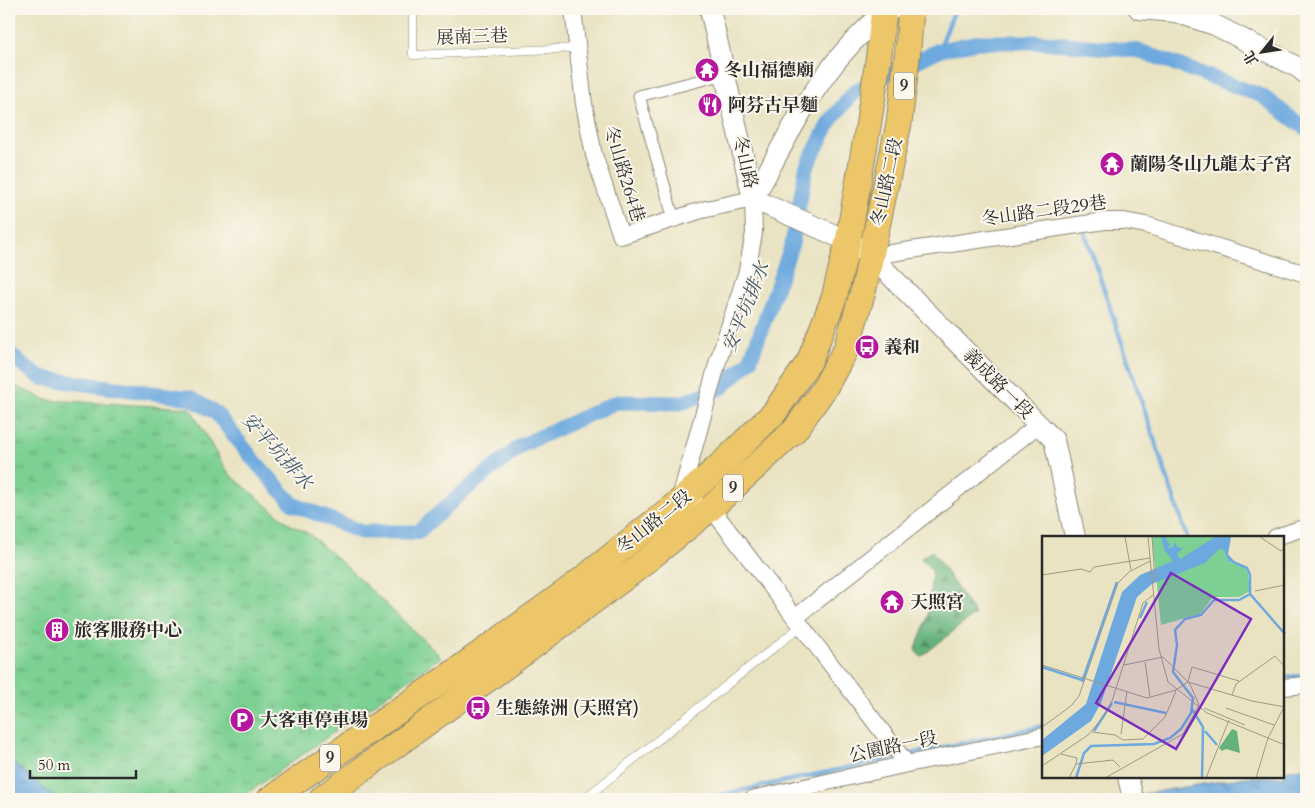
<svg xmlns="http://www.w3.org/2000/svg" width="1315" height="808" viewBox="0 0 1315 808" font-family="Cardo,'Noto Serif TC',serif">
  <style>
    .forest { fill: url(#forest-firs); stroke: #486e54 }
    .park { fill: url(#park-tufts); stroke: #547e5f }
    .water { fill: url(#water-ripples); stroke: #4c6a84 }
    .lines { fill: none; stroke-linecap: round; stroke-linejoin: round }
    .stream { stroke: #6da9de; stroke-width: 4.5 }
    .canal { stroke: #6da9de; stroke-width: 15 }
    .service-casing { stroke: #8a8776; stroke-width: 9 }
    .pedestrian-casing { stroke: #8a8776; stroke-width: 13 }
    .minor-casing { stroke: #8a8776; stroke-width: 18 }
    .tertiary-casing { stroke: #8a8776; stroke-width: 22 }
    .primary-casing { stroke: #8a8776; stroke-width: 27 }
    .service { stroke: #fff; stroke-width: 8 }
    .pedestrian { stroke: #fff; stroke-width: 11 }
    .minor { stroke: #fff; stroke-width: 16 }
    .tertiary { stroke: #fff; stroke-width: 20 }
    .primary { stroke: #ecc669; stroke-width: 25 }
    .labels { text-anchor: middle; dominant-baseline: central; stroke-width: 4; stroke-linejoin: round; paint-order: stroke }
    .shield { fill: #fbf7ec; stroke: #696865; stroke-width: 1 }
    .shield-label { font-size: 16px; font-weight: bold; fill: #2b2b2b }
    .street-label { font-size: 18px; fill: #2b2b2b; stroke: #fbf7ec }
    .poi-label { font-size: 18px; font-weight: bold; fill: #2b2b2b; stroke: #fbf7ec; text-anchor: start }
    .water-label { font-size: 19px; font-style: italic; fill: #42576a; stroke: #fbf7ec }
    .inset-river { fill: none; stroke: #6da9de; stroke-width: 2.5 }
    .inset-road { fill: none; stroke: #9d9986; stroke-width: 1 }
    .view { fill: #7b2cbf; fill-opacity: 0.15; stroke: #7b2cbf; stroke-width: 2.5 }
    .inset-edge { fill: none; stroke: #2b2b2b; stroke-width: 2.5 }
  </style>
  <defs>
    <pattern id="forest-firs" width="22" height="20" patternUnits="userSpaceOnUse" patternTransform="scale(1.25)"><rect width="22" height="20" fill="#65b27d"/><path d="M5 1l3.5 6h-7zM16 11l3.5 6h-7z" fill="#539167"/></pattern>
    <pattern id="park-tufts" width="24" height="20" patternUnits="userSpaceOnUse" patternTransform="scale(1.25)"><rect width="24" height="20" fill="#7cd093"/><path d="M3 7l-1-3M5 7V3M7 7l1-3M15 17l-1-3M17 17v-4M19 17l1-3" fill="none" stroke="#66a978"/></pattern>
    <pattern id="water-ripples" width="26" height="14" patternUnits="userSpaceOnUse" patternTransform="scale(1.25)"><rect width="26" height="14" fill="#6da9de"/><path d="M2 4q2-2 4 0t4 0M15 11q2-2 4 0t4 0" fill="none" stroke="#5a8ab4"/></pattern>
  </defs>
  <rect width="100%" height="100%" fill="#fbf7ec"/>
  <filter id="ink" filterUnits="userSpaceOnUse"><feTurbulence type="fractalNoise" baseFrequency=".02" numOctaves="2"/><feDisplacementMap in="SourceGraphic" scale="10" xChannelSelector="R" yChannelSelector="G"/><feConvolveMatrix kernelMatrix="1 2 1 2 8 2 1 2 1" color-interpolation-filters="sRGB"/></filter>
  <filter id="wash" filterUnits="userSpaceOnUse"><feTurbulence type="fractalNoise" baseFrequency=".0096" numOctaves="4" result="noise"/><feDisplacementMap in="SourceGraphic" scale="20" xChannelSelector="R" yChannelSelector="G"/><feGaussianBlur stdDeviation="1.12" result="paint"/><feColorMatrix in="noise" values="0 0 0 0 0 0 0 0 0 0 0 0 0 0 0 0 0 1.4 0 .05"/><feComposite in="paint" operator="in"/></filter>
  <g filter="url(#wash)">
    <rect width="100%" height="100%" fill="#e9e3c2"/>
    <path class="forest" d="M932 551 975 614 921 657 915 651 927 619 932 571 921 558Z"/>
    <path class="park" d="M9 383 46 400 190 408 227 472 289 524 308 533 348 568 441 657 239 799H9Z"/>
    <path class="water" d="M9 760 57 799H9Z
      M1300 768H1306V799H1112L1246 777H1284V771Z"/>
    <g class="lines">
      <path class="stream" d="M939 50 955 9
        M1083 227 1187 537
        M1284 677 1306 676
        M906 755 1044 726
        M702 799 898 757"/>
      <path class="canal" d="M9 352 20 363 41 378 190 398 216 413 252 458 293 504 361 532H418L458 496 522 445 617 402 681 403 721 388 750 361 792 244 806 168 830 121 855 91 939 50 979 42H1043L1140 51 1262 96 1306 129"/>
    </g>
  </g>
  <g filter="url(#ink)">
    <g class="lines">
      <defs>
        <path id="service" d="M413 9V55L578 48
          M584 799 801 626"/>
        <path id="pedestrian" d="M674 220 639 96 725 74"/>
        <path id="minor" d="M573 9 584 104 594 155 621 236 702 210 753 199 754 233 747 271 718 361 679 502 711 508 907 764
          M871 256 1105 221H1124L1146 225 1306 274
          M1276 537 1306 527
          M795 618 1038 425
          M1284 687 1306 685
          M752 799 907 764 1044 736"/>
        <path id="tertiary" d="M710 9 753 199
          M1139 9 1175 12 1215 25 1299 68 1306 74
          M753 199 848 241 871 256 1054 440 1075 537
          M753 199C786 140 815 76 865 30 873 22 880 13 892 9
          M1128 777 1133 799"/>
        <path id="primary" d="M270 799 449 676 574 586 679 502 727 459 774 413 809 362 834 298 848 241 869 121 879 54 884 9
          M321 799 525 652 636 569 711 508 795 430 824 389 846 349 864 288 899 123 908 49 911 9"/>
      </defs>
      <use href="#service" class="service-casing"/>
      <use href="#pedestrian" class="pedestrian-casing"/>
      <use href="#minor" class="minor-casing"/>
      <use href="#tertiary" class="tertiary-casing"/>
      <use href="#primary" class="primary-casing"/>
      <use href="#service" class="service"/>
      <use href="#pedestrian" class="pedestrian"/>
      <use href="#minor" class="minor"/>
      <use href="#tertiary" class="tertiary"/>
      <use href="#primary" class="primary"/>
    </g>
  </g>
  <defs>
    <symbol id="temple-disc" viewBox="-11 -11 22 22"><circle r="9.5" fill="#b5179e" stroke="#fbf7ec"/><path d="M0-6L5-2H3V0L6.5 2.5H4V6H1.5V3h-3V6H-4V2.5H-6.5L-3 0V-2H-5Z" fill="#fff"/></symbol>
    <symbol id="restaurant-disc" viewBox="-11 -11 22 22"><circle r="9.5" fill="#b5179e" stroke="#fbf7ec"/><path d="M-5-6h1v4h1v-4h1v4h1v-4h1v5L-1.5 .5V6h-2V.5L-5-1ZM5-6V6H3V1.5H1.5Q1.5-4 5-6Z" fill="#fff"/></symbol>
    <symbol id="bus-disc" viewBox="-11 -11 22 22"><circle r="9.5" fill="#b5179e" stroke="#fbf7ec"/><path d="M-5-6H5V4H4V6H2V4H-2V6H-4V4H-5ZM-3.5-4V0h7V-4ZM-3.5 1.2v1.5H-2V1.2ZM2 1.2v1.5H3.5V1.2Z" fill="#fff"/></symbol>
    <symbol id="building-disc" viewBox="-11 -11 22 22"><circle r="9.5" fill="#b5179e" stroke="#fbf7ec"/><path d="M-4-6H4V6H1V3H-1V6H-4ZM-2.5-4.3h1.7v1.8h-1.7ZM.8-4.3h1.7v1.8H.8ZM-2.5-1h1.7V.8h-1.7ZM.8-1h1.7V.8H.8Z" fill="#fff"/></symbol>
    <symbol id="parking-disc" viewBox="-11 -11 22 22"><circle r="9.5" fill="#b5179e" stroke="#fbf7ec"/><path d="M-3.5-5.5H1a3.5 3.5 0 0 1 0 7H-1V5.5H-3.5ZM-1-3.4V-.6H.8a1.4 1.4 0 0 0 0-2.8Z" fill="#fff"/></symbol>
  </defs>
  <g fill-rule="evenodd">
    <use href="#temple-disc" x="693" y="56" width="28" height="28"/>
    <use href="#restaurant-disc" x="696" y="91" width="28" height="28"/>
    <use href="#temple-disc" x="1098" y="150" width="28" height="28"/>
    <use href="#bus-disc" x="853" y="333" width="28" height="28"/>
    <use href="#temple-disc" x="878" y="588" width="28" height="28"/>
    <use href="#building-disc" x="43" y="616" width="28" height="28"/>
    <use href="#bus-disc" x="464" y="694" width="28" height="28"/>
    <use href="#parking-disc" x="228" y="706" width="28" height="28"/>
  </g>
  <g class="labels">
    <g class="shield">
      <rect x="894" y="72.5" width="20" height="27" rx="4"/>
      <rect x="723" y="474.5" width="20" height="27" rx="4"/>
      <rect x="320" y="744.5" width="20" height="27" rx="4"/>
    </g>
    <g class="shield-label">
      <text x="904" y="86">9</text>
      <text x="733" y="488">9</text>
      <text x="330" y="758">9</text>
    </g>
    <g class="street-label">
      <text transform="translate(472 37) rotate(-2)">展南三巷</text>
      <text transform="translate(745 162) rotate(77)">冬山路</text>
      <text transform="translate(624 174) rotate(73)">冬山路264巷</text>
      <text transform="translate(887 182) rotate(-78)">冬山路二段</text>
      <text transform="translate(1044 211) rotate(-8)">冬山路二段29巷</text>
      <text transform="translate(998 384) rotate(45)">義成路一段</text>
      <text transform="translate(654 522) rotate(-39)">冬山路二段</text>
      <text transform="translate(893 747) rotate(-12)">公園路一段</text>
    </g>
    <g class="poi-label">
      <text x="724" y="70">冬山福德廟</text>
      <text x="728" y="105">阿芬古早麵</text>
      <text x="1130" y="164">蘭陽冬山九龍太子宮</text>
      <text x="884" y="347">義和</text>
      <text x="910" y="602">天照宮</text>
      <text x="74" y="630">旅客服務中心</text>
      <text x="496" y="708">生態綠洲 (天照宮)</text>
      <text x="260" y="720">大客車停車場</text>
    </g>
    <g class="water-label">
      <text transform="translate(746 307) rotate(-68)">安平坑排水</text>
      <text transform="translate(277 451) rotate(48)">安平坑排水</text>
    </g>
  </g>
  <g transform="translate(1042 536)">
    <rect width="242" height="242" fill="#e9e3c2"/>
    <path d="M190 193 195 195 198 217 184 213 180 215 177 212Z" fill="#65b27d"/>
    <path d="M110 1H178L187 26 203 32 206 37 208 55 197 61H171L158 78 119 89Z" fill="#7cd093"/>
    <path d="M119 1H124L126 8 129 6 126 12 131 11 133 6 135 11 141 12 135 18 138 23 173 1H189L186 18 192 25 187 26 182 14 177 13 163 27 110 48 95 61 59 167 49 185 0 220V204L44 168 80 56 98 39 131 25 122 13Z" fill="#6da9de"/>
    <path class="inset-river" d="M208 58 243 98M98 82 105 66M0 131 40 144M40 146 75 46M72 166 124 177M150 173 161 191 160 242M52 195 70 167M163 195 175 209M34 242 42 217 49 210 112 208 128 202 139 193 149 177 151 162 131 136 135 109 133 94 143 83 159 79 172 64H197L208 58V39L205 32 189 25"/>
    <path class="inset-road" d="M83 1 89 34M106 1 117 113 126 146 165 177 243 209M110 1 113 44M218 1 239 15 243 12M0 39 39 33 48 36 52 31 108 22M213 55 243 49M103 126 108 161M0 129 105 162 134 154 146 146M82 129 121 121 146 146 210 165 243 171M146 146 150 131 197 145M190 159 194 148 233 120 243 131M162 172 203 189M184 172 232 189M0 191 29 170 37 160 76 47 87 36 108 25M50 196 73 199 81 204 101 203 123 181 134 155M79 198 85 155M19 218 35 222 34 228M0 230 46 199 62 180 70 165 101 67 111 59M27 242 34 228 71 224 78 231M63 242 141 198 157 169 147 146M164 242 187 184M214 242 226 202 242 171"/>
    <path class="view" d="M129 37 209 83 134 213 54 167Z"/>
    <rect width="242" height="242" class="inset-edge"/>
  </g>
  <rect width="1315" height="808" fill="none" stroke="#fbf7ec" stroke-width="30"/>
  <g transform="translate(1262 52) rotate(240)" stroke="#fbf7ec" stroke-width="4" paint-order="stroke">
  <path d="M0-4L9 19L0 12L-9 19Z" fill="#2b2b2b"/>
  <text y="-8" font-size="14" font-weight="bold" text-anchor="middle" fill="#2b2b2b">北</text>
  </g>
  <path d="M30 770v8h106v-8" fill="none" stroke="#2b2b2b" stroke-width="2.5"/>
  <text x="38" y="770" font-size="15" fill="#2b2b2b" stroke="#fbf7ec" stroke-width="4" paint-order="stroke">50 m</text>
</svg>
